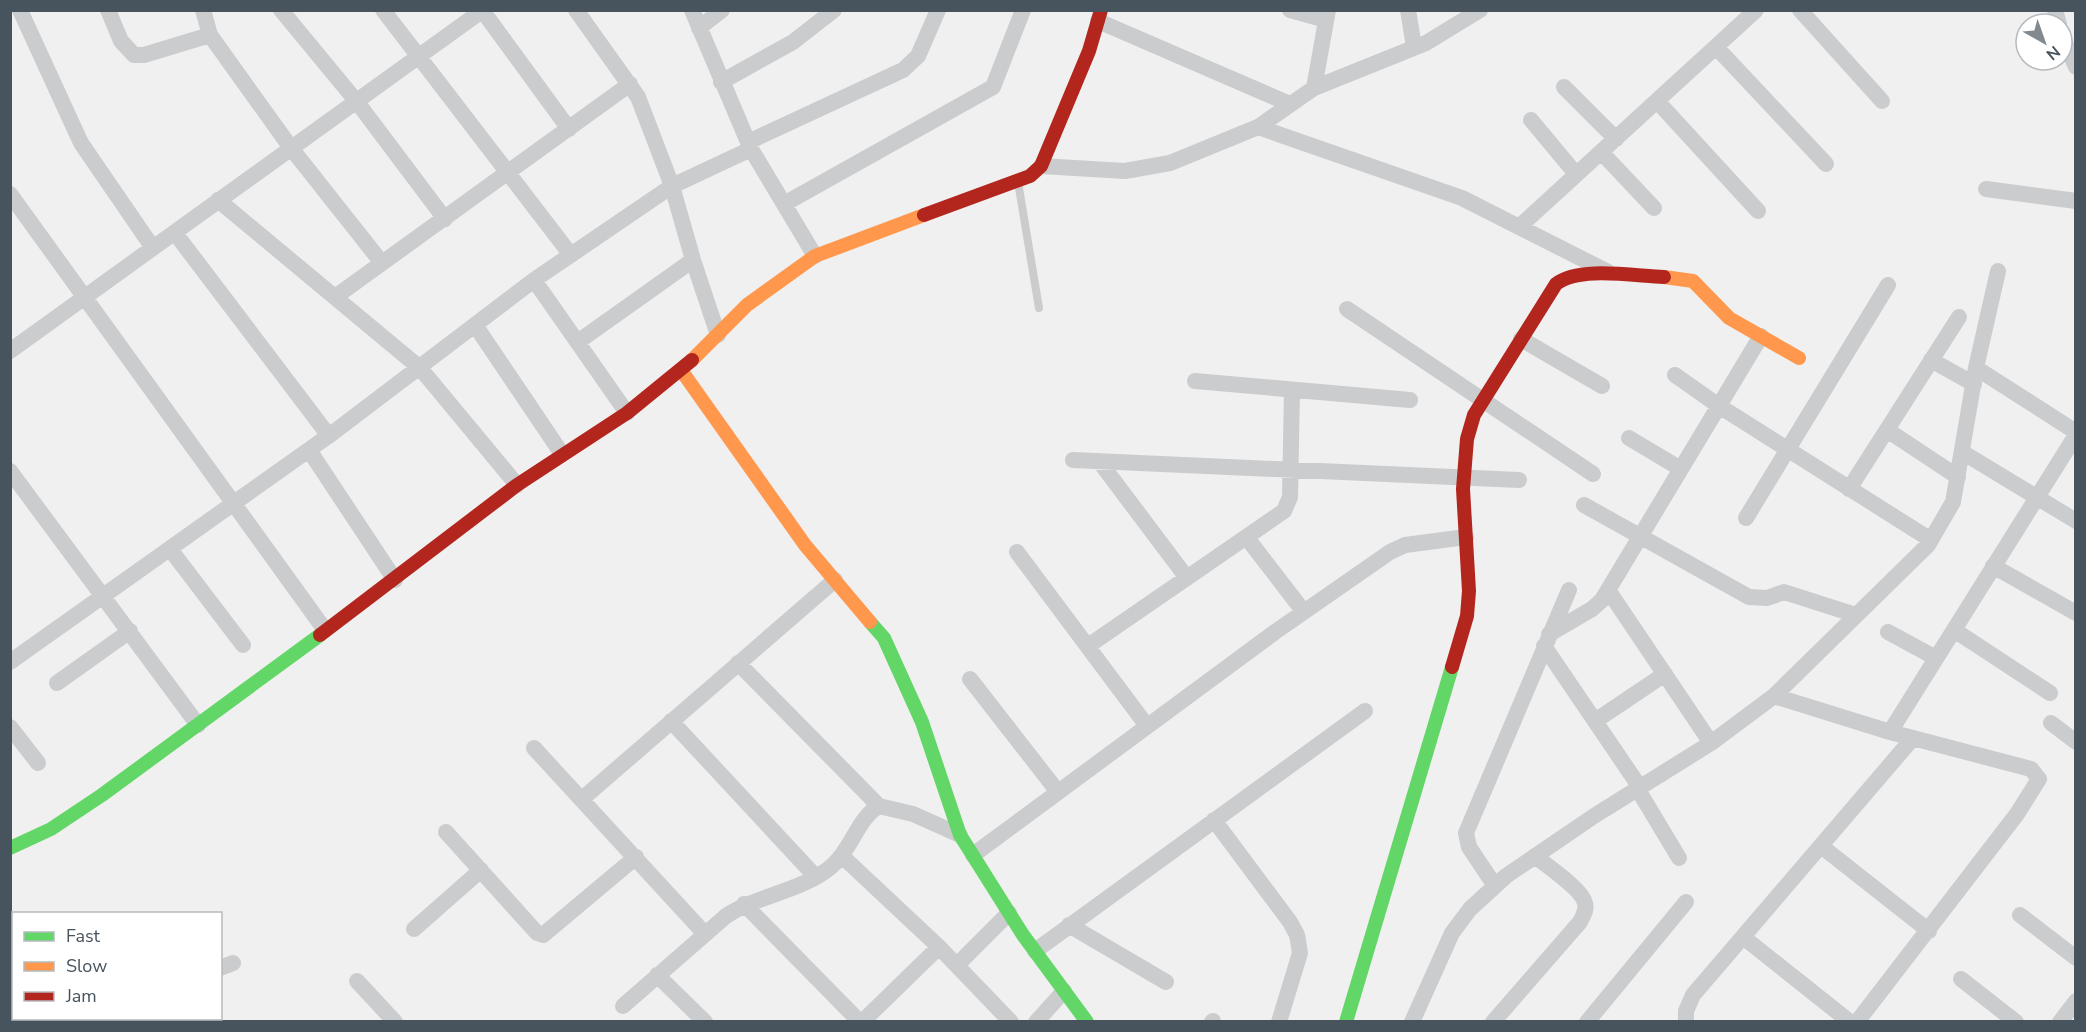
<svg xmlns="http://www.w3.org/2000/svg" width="2086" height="1032" viewBox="0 0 2086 1032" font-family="'Nunito Sans',sans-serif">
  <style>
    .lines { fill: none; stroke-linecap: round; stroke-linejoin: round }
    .lane { stroke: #caccce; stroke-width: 8 }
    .street { stroke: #caccce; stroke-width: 16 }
    .fast { stroke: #63d668; stroke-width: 14 }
    .slow { stroke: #ff974d; stroke-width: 14 }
    .jam { stroke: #b3261e; stroke-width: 14 }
  </style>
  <rect width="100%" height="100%" fill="#f1f0f0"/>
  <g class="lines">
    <path class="lane" d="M1018 182 1039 308"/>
    <path class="street" d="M20 10 81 143 153 248
      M108 10 121 41 134 55H144L210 35
      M203 10 210 35 291 148 382 263
      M281 10 357 102 445 219
      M383 10 571 255
      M482 10 569 129
      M576 10 638 97 672 186 693 260 718 335
      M692 10 751 149 815 256
      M1290 10 1326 20
      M1408 10 1414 47
      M1800 10 1882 101
      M2055 10 2059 24
      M1098 21 1290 104
      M699 28 722 10
      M2062 36 2076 67
      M1716 47 1826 164
      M721 82 793 42 834 10
      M1564 87 1616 139
      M1314 88 1328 10
      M1657 101 1758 211
      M1531 120 1576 174
      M1258 127 1462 198 1608 272
      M748 142 903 70 918 56 938 10
      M1601 152 1654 208
      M1041 166 1125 171 1170 163 1258 127 1314 88 1426 43 1480 10
      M1986 189 2076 201
      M10 194 325 630
      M218 200 420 368 517 485
      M784 204 993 87 1023 10
      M1520 226 1756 10
      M175 233 329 436
      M534 280 627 413
      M335 297 630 84
      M1347 309 1593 474
      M475 325 562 454
      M1521 339 1602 386
      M579 341 693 260
      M10 351 483 10
      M1931 360 1974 384
      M1976 368 2076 432
      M1675 375 1719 406 1931 540
      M1195 381 1410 400
      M1887 430 1958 477
      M1629 438 1681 469
      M309 450 395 580
      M1962 452 2076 521
      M1073 460 1519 480
      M1099 461 1187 578
      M10 471 198 725
      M1849 489 1959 317
      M1584 505 1749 597 1767 598 1784 592 1856 615
      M1746 518 1888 285
      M1247 538 1304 612
      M170 549 243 645
      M1017 552 1147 726
      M1993 566 2076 613
      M1608 590 1711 743
      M1954 630 2050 693
      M1888 632 1936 658
      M1549 634 1592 609 1602 600 1761 336
      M1088 646 1284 511 1290 497 1292 390
      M1544 646 1639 786
      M10 662 334 432 534 280 672 186 751 149
      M738 663 879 806
      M970 679 1058 792
      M57 683 130 631
      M1774 696 1890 732 2031 769 2039 779 2017 814 1857 1022
      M671 721 816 877
      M1595 721 1665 674
      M2051 723 2076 742
      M10 727 38 763
      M1890 732 2076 435
      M534 748 705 934
      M1637 788 1679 858
      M582 799 835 580
      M1214 820 1290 922 1297 935 1300 953 1279 1022
      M446 832 537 933 543 935 636 857
      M1821 846 1929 931
      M973 855 1275 632 1390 552 1405 545 1466 537
      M843 857 939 947 1011 1022
      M1495 886 1469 847 1466 833 1569 590
      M744 904 860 1022
      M2020 915 2076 958
      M1069 925 1166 982
      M414 929 481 870
      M1743 937 1850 1022
      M1035 951 1365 711
      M957 965 1009 913
      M220 968 233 963
      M657 975 705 1022
      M1961 979 2016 1022
      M357 981 395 1022
      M623 1006 726 916C758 895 795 893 827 870 851 853 857 818 879 806L913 814 960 835
      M70 1022 78 1018
      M862 1022 939 947
      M1036 1022 1064 991
      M1212 1022 1213 1021
      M1412 1022 1452 933 1470 909 1506 876 1594 816 1711 743 1774 696 1928 545 1953 502 1976 368 1998 271
      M1493 1022 1580 922C1583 916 1587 910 1585 903 1582 889 1547 866 1535 856
      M1587 1022 1686 902
      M1686 1022V1011L1693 995 1913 738
      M2060 1022 2076 1001"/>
    <path class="fast" d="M870 622 884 638 922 722 960 835 1023 935 1087 1022
      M10 848 51 829 102 795 320 635
      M1346 1022 1452 667"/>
    <path class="slow" d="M1664 277 1693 281 1729 318 1799 358
      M692 360 747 305 815 256 924 215
      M681 370 805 545 870 622"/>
    <path class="jam" d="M924 215 1030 176 1041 166 1089 51 1101 10
      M320 635 517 485 627 413 692 360
      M1452 667 1467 616 1469 591 1463 489 1467 439 1474 415 1556 284C1579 266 1634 276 1664 277"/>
  </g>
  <rect width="2086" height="1032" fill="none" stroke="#47535d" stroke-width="24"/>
  <rect x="12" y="912" width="210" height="108" fill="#ffffff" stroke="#b5babe" stroke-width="1.5"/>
  <rect x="24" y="932" width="30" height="9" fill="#63d668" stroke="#b5babe" stroke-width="1.5"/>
  <text x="66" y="942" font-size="18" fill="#47535d">Fast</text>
  <rect x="24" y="962" width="30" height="9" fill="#ff974d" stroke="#b5babe" stroke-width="1.5"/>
  <text x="66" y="972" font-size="18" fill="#47535d">Slow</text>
  <rect x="24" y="992" width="30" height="9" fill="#b3261e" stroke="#b5babe" stroke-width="1.5"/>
  <text x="66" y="1002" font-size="18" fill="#47535d">Jam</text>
  <g transform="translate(2044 42) rotate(140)"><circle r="28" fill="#ffffff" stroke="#b5babe" stroke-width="1.5"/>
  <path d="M0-4.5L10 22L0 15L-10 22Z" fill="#828a90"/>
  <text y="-9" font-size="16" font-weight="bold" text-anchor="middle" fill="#47535d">N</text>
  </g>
</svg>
